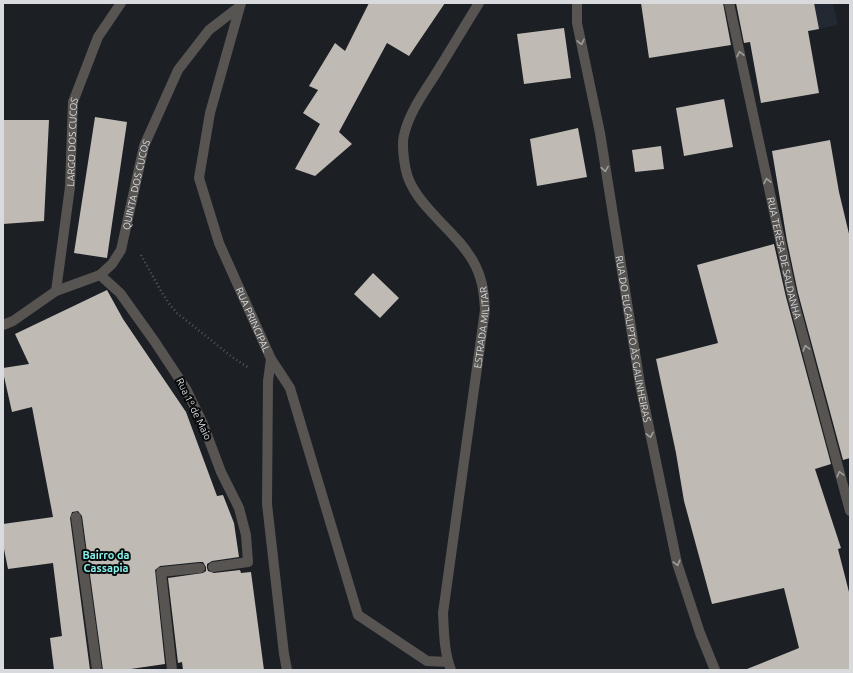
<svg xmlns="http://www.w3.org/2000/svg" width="853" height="673" viewBox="0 0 853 673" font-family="Ubuntu,sans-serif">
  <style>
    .built { fill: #232932 }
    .building { fill: #bfbbb4 }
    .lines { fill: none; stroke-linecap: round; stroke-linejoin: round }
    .path { stroke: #56585d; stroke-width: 2.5; stroke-dasharray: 1 3; stroke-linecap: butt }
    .minor { stroke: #575452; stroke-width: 10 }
    .oneway { stroke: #9e9e9e }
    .labels { text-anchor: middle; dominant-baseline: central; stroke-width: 4; stroke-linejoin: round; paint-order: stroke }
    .street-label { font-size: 10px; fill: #d8dadd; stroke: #07090b }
    .neighbourhood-label { font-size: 11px; font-weight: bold; fill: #87f2eb; stroke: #07090b }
  </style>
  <rect width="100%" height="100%" fill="#1c1f24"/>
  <path class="built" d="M744 3H833L838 25 808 31Z"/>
  <path class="building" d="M369 3H445L409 56 387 43 339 132 352 144 315 176 295 169 320 124 303 113 318 90 309 86 335 43 345 51Z
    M641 3H723L731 45 649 58Z
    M736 3H814L819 29 808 31 819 93 761 103 750 42 744 43Z
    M564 28 571 78 524 84 517 34Z
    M724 99 733 147 684 156 676 108Z
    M95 117 127 122 107 258 74 253Z
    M3 120H49L44 221 3 224Z
    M578 128 587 177 537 186 530 139Z
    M830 140 839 192 850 238V458L843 460 798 293 787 241 772 151Z
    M661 146 664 169 635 172 632 150Z
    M774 244 786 297 831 464 815 469 841 548 838 549 850 596V670H747V669L799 648 784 588 712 604 684 501 676 453 656 359 718 343 697 265Z
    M373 273 399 298 380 318 354 294Z
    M107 290 123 319 186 412 217 496 223 495 234 523 239 557 212 561 207 564V568L208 571 214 573 240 570 241 573 251 572 264 670H183L182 662 178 663 168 578 203 573 206 571V567L203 562H199L160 566 155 570 165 664 124 670H103L82 516 78 511 72 512 70 518 90 670H54L50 638 62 636 53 563 8 569 3 544V524L53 517 32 407 12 412 3 372V368L29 364 15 334Z"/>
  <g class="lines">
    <path class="path" d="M141 255 161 291 170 305 177 313 232 357 249 368"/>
    <g class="minor">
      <path id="s1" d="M241 3 210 113 199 178 219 243 271 359 268 381 267 504 284 654 287 670"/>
      <path id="s2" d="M577 3V23L600 133 640 384 677 563 700 633 715 670"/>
      <path id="s3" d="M729 3 792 295 850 511"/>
      <path d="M100 275 120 293 155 342 186 389 203 424 221 472 239 508 246 535 248 562 213 567"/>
      <path id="s4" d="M56 291 70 187 73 102 98 37 121 3"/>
      <path id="s5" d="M3 325 13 321 56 291 100 275 112 264 121 250 144 146 178 70 209 30 239 7"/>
      <path d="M271 359 290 388 358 615 427 661 448 662"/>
      <path d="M76 517 97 670"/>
      <path d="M172 670 161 572 200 568"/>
      <path id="s6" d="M451 670C444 652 444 632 443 613L485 310C484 291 482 277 473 261 457 233 428 215 413 188 408 180 405 168 404 159 403 151 402 142 404 135 409 113 423 94 435 75 450 51 464 27 479 3"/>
    </g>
  </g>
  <defs><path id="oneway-chevron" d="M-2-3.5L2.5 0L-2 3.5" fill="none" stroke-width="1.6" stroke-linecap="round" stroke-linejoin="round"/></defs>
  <g class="oneway">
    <use href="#oneway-chevron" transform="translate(581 42) rotate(78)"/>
    <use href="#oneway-chevron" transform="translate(740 54) rotate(-102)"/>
    <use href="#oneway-chevron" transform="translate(605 169) rotate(81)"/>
    <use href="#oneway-chevron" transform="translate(767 181) rotate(-102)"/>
    <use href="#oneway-chevron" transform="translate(806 348) rotate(-105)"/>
    <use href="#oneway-chevron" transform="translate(650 435) rotate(78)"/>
    <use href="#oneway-chevron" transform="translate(840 474) rotate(-105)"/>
    <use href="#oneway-chevron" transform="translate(677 563) rotate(75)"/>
  </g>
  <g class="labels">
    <g class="street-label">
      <text stroke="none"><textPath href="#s4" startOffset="150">LARGO DOS CUCOS</textPath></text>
      <text stroke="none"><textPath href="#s5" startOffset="210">QUINTA DOS CUCOS</textPath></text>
      <text stroke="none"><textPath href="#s3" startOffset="261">RUA TERESA DE SALDANHA</textPath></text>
      <text stroke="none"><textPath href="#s1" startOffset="332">RUA PRINCIPAL</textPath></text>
      <text stroke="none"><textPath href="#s6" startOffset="346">ESTRADA MILITAR</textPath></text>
      <text stroke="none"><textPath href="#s2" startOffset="341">RUA DO EUCALIPTO ÀS GALINHEIRAS</textPath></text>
      <text transform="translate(194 409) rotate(64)">Rua 1º de Maio</text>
    </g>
    <g class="neighbourhood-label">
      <text x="106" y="555">Bairro da<tspan x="106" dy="13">Cassapia</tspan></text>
    </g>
  </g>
  <rect width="853" height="673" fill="none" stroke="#d8dadd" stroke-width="8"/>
</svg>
